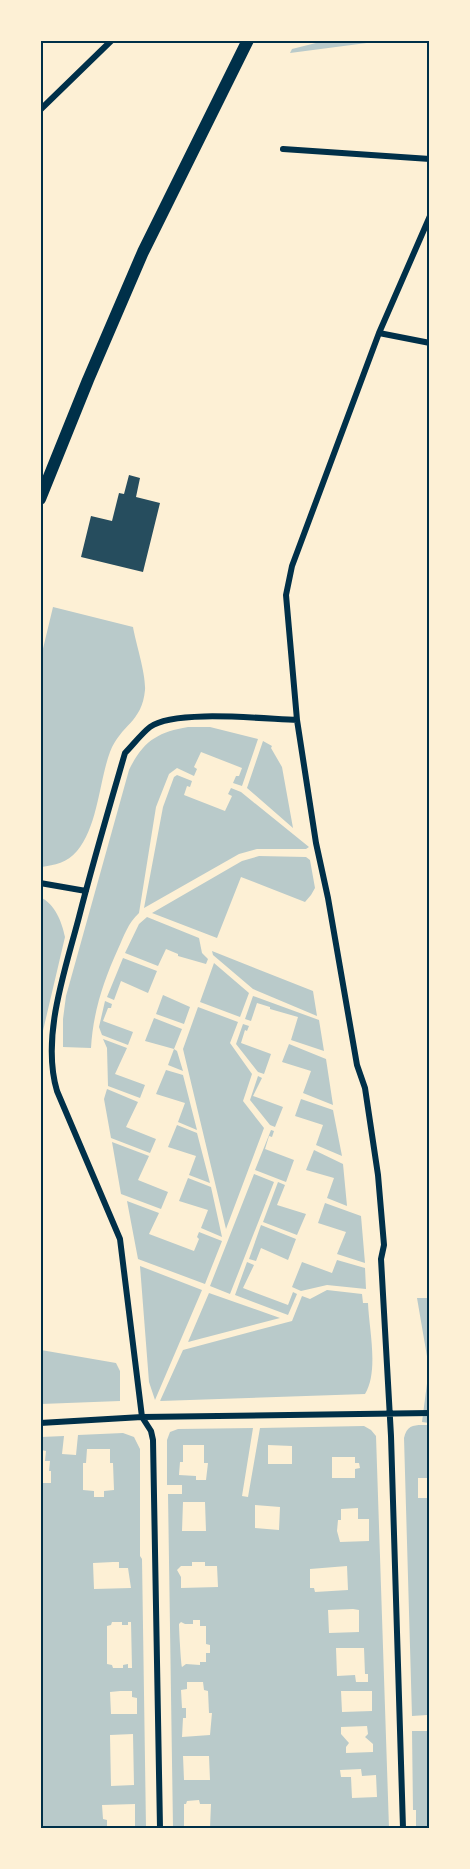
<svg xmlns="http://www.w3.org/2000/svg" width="470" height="1869" viewBox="0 0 470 1869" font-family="Literata,serif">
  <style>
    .green { fill: #b9caca; fill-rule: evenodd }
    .building { fill: #264d5e }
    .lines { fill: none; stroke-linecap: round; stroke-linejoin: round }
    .minor { stroke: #003049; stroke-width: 6 }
    .primary { stroke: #003049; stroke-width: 12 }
    .neatline { fill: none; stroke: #003049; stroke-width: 2 }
  </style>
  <rect width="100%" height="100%" fill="#fdf0d5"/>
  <path class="green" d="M324 41V40L382 41 290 53 292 49Z
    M53 607 133 627C136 644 146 674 145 690 142 723 121 724 110 752 99 782 98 826 77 851 67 863 55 865 41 867V657Z
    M188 727H210L258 739 242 786 233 783 236 776H239L242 768 201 752 194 767 197 769 194 776 177 768 169 774 156 807 139 913C128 923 124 936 118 949 103 982 93 1013 91 1048L63 1047V1019L66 996 129 770C143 741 158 732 188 727Z
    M263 741 272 746 271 748 282 767 293 828 247 788Z
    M177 775 192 781 190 787 187 786 184 795 225 811 232 796 228 794 231 788 241 792 309 847 306 849H257L239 854 144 908 163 807 174 777Z
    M259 856 306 857 310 860 315 888 311 895 305 902 241 877 217 938 152 913 242 861Z
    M40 897C55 904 62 922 65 937L42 1035Z
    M147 917 199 938 202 953 208 959 206 964 178 956V954L166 949 158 966 125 953 139 924Z
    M212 951 313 991 317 1016 253 989 213 955Z
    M123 958 157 971 148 993 121 981 114 1000 107 997Z
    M214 963 249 993 240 1017 200 1002Z
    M163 995 190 1007 184 1024 156 1014Z
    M253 996 319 1020 324 1051 291 1040 298 1017 270 1009V1007L257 1003 251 1021 245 1019Z
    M105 1001 112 1004 111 1008H108L103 1021 133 1032 128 1045 102 1035 99 1027Z
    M198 1007 238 1022 230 1043 252 1074 243 1101 264 1128 226 1229 183 1049Z
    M154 1018 182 1029 174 1049 177 1051 183 1071 168 1065 174 1049 145 1041Z
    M243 1024 249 1026 247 1031 245 1030 241 1043 271 1054 264 1074 258 1072 236 1044Z
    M103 1039 127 1048 115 1074 145 1085 140 1098 108 1086 107 1048Z
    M289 1044 326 1059 333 1105 303 1093 311 1071 282 1062Z
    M166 1070 183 1075 197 1130 178 1122 185 1103 156 1094Z
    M258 1076 262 1078 253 1096 283 1107 275 1127 270 1125 250 1100Z
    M107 1089 138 1102 126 1127 156 1139 150 1153 111 1138 104 1099Z
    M301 1099 333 1110 342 1156 316 1145 323 1125 295 1116Z
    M177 1125 197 1133 210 1183 189 1175 196 1156 168 1147Z
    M271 1130 274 1131 272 1137 269 1136 265 1149 294 1160 286 1182 255 1170Z
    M112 1142 149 1156 138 1180 168 1192 161 1209 121 1194Z
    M314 1150 343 1164 347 1206 327 1198 334 1178 306 1170Z
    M254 1174 274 1182 230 1294 210 1286Z
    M188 1178 211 1187 222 1237 201 1228 208 1210 179 1201Z
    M278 1182 285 1185 277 1205 306 1214 297 1235 263 1222Z
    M127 1201 159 1213 149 1234 194 1251 199 1239 197 1237 199 1232 222 1241 205 1284 138 1259Z
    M325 1203 361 1216 365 1263 337 1254 346 1232 318 1223Z
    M261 1225 296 1239 288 1260 261 1248 256 1261 249 1259Z
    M337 1260 365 1268 366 1289 327 1285 301 1291 292 1287 302 1262 332 1273Z
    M247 1262 254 1265 243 1288 288 1305 293 1292 297 1294 288 1315 235 1295Z
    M140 1266 202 1290 155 1400 149 1382Z
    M327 1290 362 1294 363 1303H368C369 1329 379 1371 365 1394L160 1401 183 1350 292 1321 302 1296 310 1299Z
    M209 1293 280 1318 188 1342Z
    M417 1298H429V1423L422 1422 429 1368Z
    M41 1350 116 1363 120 1371V1401L41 1404Z
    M429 1425V1478H418V1498H430V1826L428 1828H416V1810H413L412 1731H427V1715L412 1716 404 1438C407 1423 417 1425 429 1425Z
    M364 1426 371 1430 376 1436 389 1828H210L211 1804H200L199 1800 187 1801 186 1804H184V1828H173L168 1494H182V1485H167V1440L170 1432 178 1429 253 1428 242 1496 248 1497 260 1428ZM183 1445H204V1463H208L206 1480H196V1476L179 1475 180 1462H183ZM268 1445 292 1446V1464H268ZM332 1457H355V1463H359L360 1468 355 1469V1478H332ZM183 1502H205L206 1531H182ZM255 1505 280 1507 279 1530 255 1528ZM358 1508V1519H369V1541L340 1542 337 1531 338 1520H341V1509ZM192 1562H205V1566H217L218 1587 181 1588V1577L177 1570 181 1566H192ZM347 1566 348 1590 315 1592 314 1588H310V1569ZM353 1609 359 1610V1632L329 1633 328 1610ZM193 1620H200V1626H206V1644L210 1645V1653H206V1662H200V1665L186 1664 182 1667C181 1664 179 1630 179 1624L181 1622 185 1624H193ZM336 1648H364L365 1674H368V1682H356L355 1675 337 1676ZM187 1682H203L204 1690 208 1691 209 1713H212L210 1735 182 1737 183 1718H186V1708H182L181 1690 187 1689ZM372 1691V1711L342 1712 341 1691ZM367 1726 368 1734 365 1737 373 1744V1752L346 1753V1747L349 1743 341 1734V1727ZM209 1756 210 1780H184L183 1756ZM361 1769 362 1776 376 1775 377 1797 352 1798 351 1777H341L340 1770Z
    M123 1433 134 1437 140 1449V1556L142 1559 146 1828H135V1804L102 1805 103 1819 107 1820V1828H41L40 1483H51V1471H49L50 1461H45L46 1451 41 1450V1437L64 1436 62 1454 76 1455 78 1435ZM87 1449H110V1463H113L114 1490 104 1491V1497H94V1491L83 1490V1463H86ZM113 1562H119V1568H128L131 1588 94 1589 93 1563ZM112 1622H122V1625H128V1622H131L132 1668H128V1664L123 1665V1668H113L112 1665 107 1664V1626L111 1625ZM120 1691H132V1697L137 1698V1714H111L110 1692ZM133 1734 134 1785 111 1786 110 1735Z"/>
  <path class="building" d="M129 475 140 478 136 497 160 503 143 572 81 557 91 516 112 521 119 493 124 494Z"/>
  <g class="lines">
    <path class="minor" d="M40 110 112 40
      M283 149 430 159
      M379 333 430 343
      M40 883 86 891
      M40 1423 142 1417 430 1413
      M160 1828 153 1440 151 1431 142 1417 120 1239 57 1091C41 1037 65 971 79 917 93 862 109 808 125 753 133 745 141 734 150 727 174 709 265 719 297 720
      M403 1828 391 1436 381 1259 384 1245 378 1175 365 1088 357 1065 328 898 316 843 297 720 286 595 292 566 379 333 430 216"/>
    <path class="primary" d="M40 499 88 380 143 252 248 40"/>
  </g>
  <rect width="470" height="1869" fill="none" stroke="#fdf0d5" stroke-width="84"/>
  <rect x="42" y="42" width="386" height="1785" class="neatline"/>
</svg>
